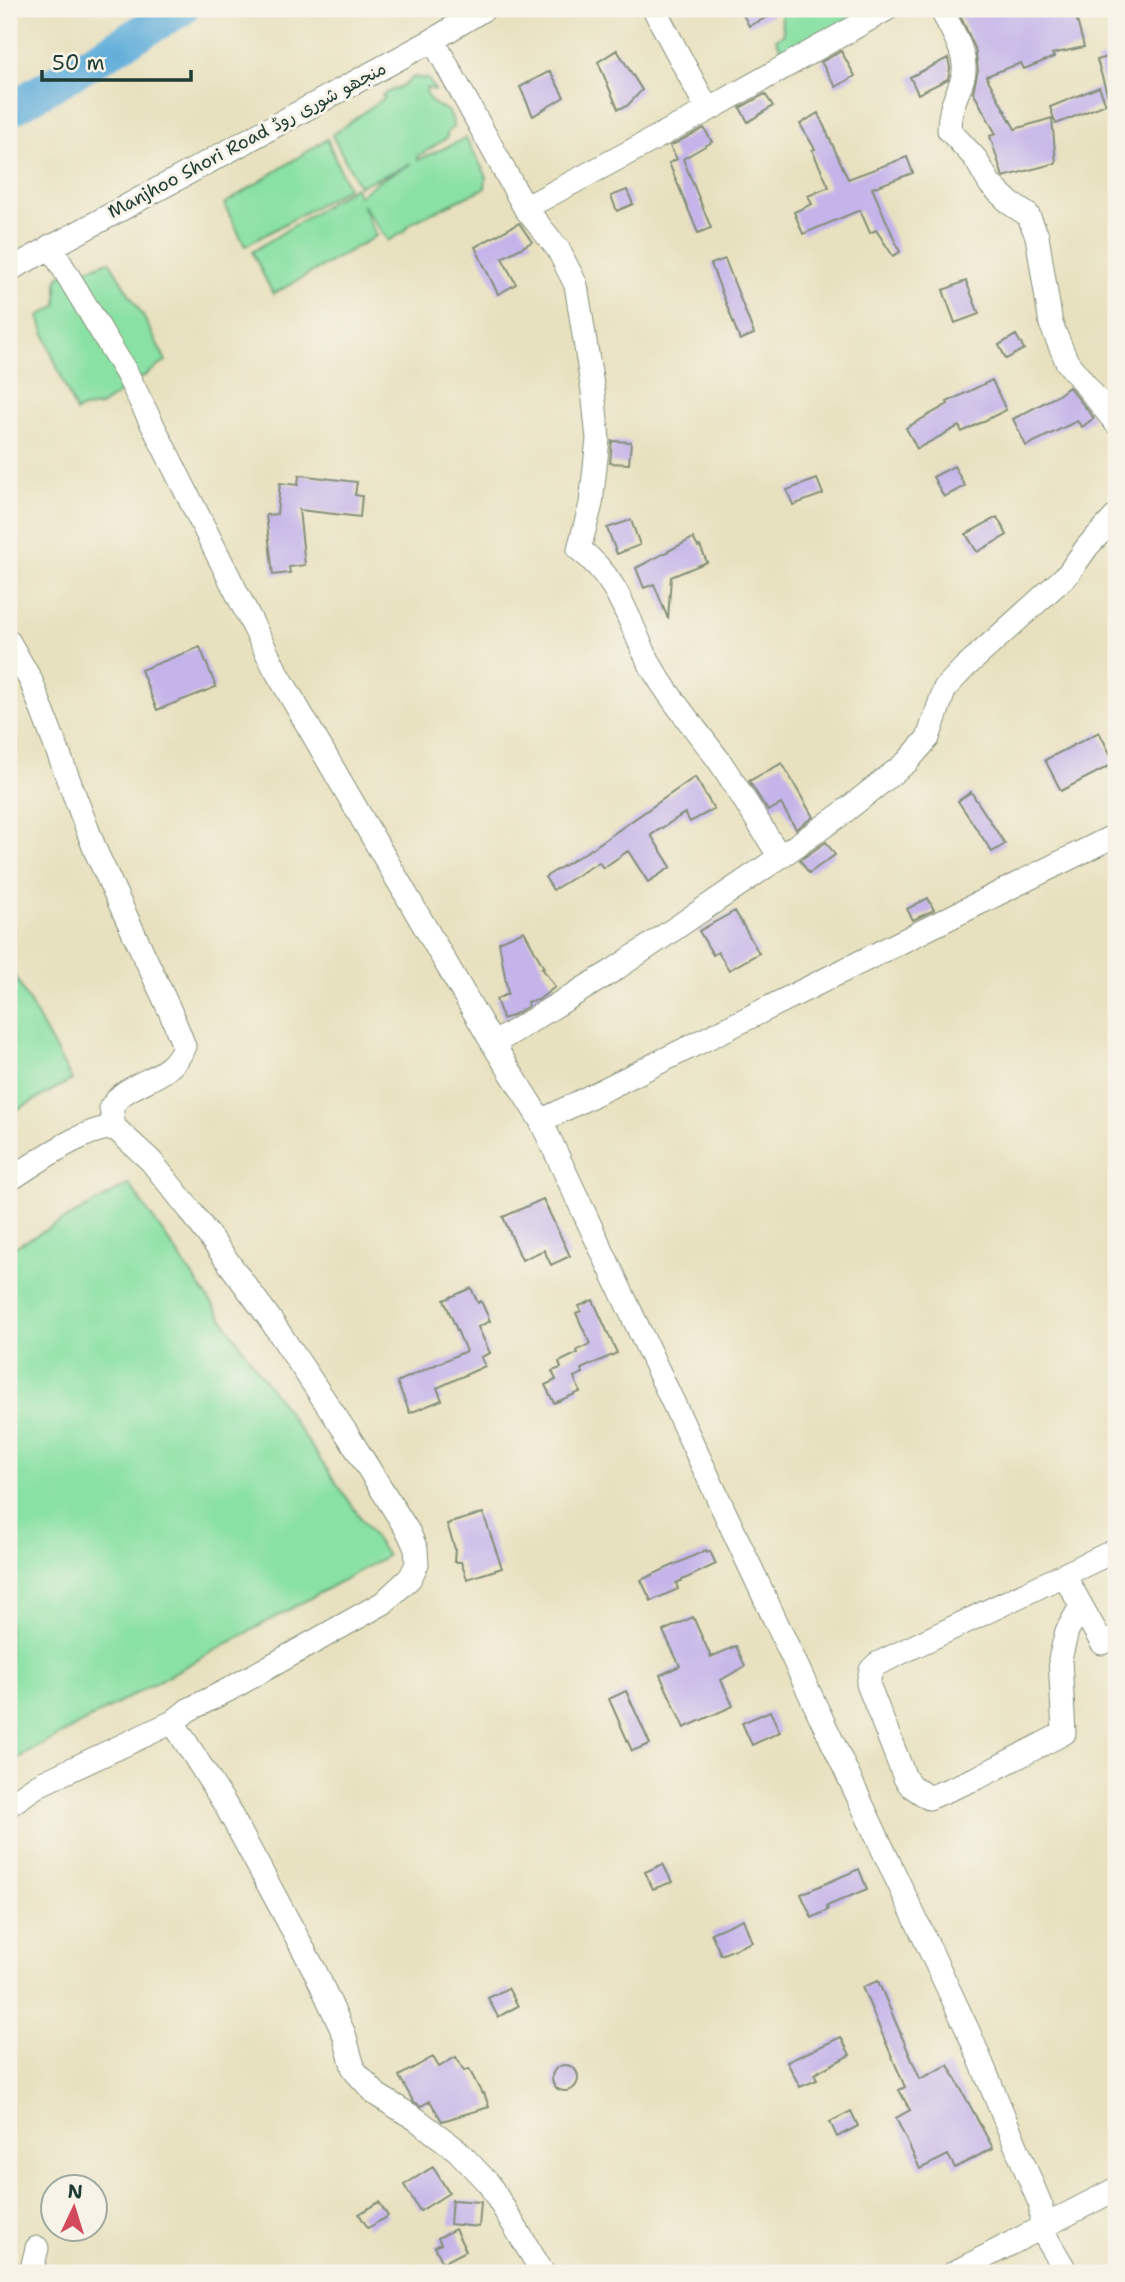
<svg xmlns="http://www.w3.org/2000/svg" width="1125" height="2282" viewBox="0 0 1125 2282" font-family="'Shantell Sans','Playpen Sans Arabic',sans-serif">
  <style>
    .green { fill: #8ae1a4; stroke: #548f6c; stroke-width: 2 }
    .lines { fill: none; stroke-linecap: round; stroke-linejoin: round }
    .river { stroke: #60aeda; stroke-width: 35 }
    .building { fill: #c4b4e9 }
    .minor-casing { stroke: #848f7a; stroke-width: 25 }
    .minor { stroke: #fff; stroke-width: 23 }
    .labels { text-anchor: middle; dominant-baseline: central; stroke-width: 6; stroke-linejoin: round; paint-order: stroke }
    .street-label { font-size: 18px; fill: #1f3d34; stroke: #f7f3e8 }
  </style>
  <rect width="100%" height="100%" fill="#f7f3e8"/>
  <filter id="ink" filterUnits="userSpaceOnUse"><feTurbulence type="fractalNoise" baseFrequency=".0143" numOctaves="2"/><feDisplacementMap in="SourceGraphic" scale="14" xChannelSelector="R" yChannelSelector="G"/><feConvolveMatrix kernelMatrix="1 2 1 2 8 2 1 2 1" color-interpolation-filters="sRGB"/></filter>
  <filter id="wash" filterUnits="userSpaceOnUse"><feTurbulence type="fractalNoise" baseFrequency=".00686" numOctaves="4" result="noise"/><feDisplacementMap in="SourceGraphic" scale="28" xChannelSelector="R" yChannelSelector="G"/><feGaussianBlur stdDeviation="1.57" result="paint"/><feColorMatrix in="noise" values="0 0 0 0 0 0 0 0 0 0 0 0 0 0 0 0 0 1.4 0 .05"/><feComposite in="paint" operator="in"/></filter>
  <g filter="url(#wash)">
    <rect width="100%" height="100%" fill="#e8e1bf"/>
    <path class="green" d="M780 9H848L850 19 822 42 805 39 798 55 783 53 776 39 784 34Z
      M413 77 428 79 435 90 426 88C428 114 453 100 453 127L447 133V138L417 157 418 160 466 138 486 175 485 188 411 223 405 231 388 241 362 204 376 236 273 294 252 252 355 187 359 196 378 181 411 164 359 186 332 135 384 98 382 95 406 84Z
      M327 139 348 188 245 246 224 204Z
      M109 261 144 318 166 361 100 406 83 408 76 412 50 350 39 316 57 306V281L60 275 77 273Z
      M9 965 72 1080 9 1114Z
      M129 1184 387 1556 9 1763V1250Z"/>
    <g class="lines">
      <path class="river" d="M9 110 181 9"/>
    </g>
    <g id="blocks">
      <path class="building" d="M740 9H785L749 26Z
        M957 9H1074L1084 47 1052 54 1054 57 1024 69 1021 63 986 76 1015 129 1052 118 1056 163 1003 177 990 136 996 134 973 92 978 70 975 48Z
        M617 50 642 90 627 106 618 109 598 62Z
        M841 51 855 76 836 87 821 62Z
        M1116 55V110H1112L1097 60Z
        M948 58 950 68 948 79 918 94 910 77Z
        M550 71 564 97 533 116 520 87Z
        M1099 87 1106 104 1056 124 1050 107Z
        M765 94 773 106 748 122 740 108Z
        M818 113 848 179 907 157 913 173 872 188 900 252 893 256 876 230 870 233 860 210 803 234 794 212 812 204 808 196 829 187 812 150 815 149 800 124Z
        M704 128 712 142 683 159 711 228 698 233 669 163 677 159 670 146Z
        M627 190 633 204 617 211 611 196Z
        M519 223 532 242 502 258 516 284 498 294 475 247Z
        M725 259 754 334 740 340 711 264Z
        M966 281 979 314 955 323 943 290Z
        M1016 335 1024 349 1006 359 999 345Z
        M992 380 1006 410 962 432 959 426 917 449 906 428 948 404 947 402Z
        M1069 387 1094 418 1082 427 1077 421 1026 446 1013 419 1057 396Z
        M612 441 631 442 629 464 610 463Z
        M954 466 965 486 944 497 933 477Z
        M299 475 357 482 355 495 362 496 360 517 299 510 305 565 289 567 290 573 273 575 266 515 277 514 280 483 298 485Z
        M817 479 823 494 793 505 787 490Z
        M997 517 1007 535 977 552 966 534Z
        M631 520 640 545 617 554 607 528Z
        M693 538 698 547 700 546 707 562 671 577 668 619 654 584 644 588 636 568Z
        M200 647 216 687 157 710 141 670Z
        M1099 732 1115 763 1061 791 1045 760Z
        M782 763 813 817 796 829 781 804 768 811 749 781Z
        M695 777 714 809 690 822 685 813 651 835 671 867 648 882 628 851 603 868 599 862 553 890 545 877 593 848Z
        M971 792 1005 844 992 852 958 801Z
        M826 842 835 855 809 873 800 860Z
        M928 898 934 910 913 920 907 909Z
        M735 911 759 953 729 970 718 952 713 955 699 931Z
        M524 931 544 968H542L555 987 538 1000 527 1002 528 1006 515 1014 503 1019 496 999 508 994 499 942Z
        M543 1199 570 1256 551 1265 544 1250 522 1260 503 1217Z
        M471 1288 478 1303 481 1301 490 1321 478 1327 490 1353 481 1357 485 1366 437 1388 442 1400 410 1413 397 1382 466 1351 444 1300Z
        M593 1300 617 1353 581 1369 583 1373 574 1377 580 1392 554 1403 545 1385 556 1380 552 1371 561 1368 559 1362 578 1353 577 1350 590 1344 576 1313 581 1311 579 1306Z
        M483 1513 502 1568 467 1579 461 1562H454L455 1549 447 1524Z
        M706 1550 707 1552 710 1551 716 1564 676 1583 678 1589 651 1601 641 1580Z
        M693 1617 711 1657 736 1646 745 1666 721 1680 733 1706 684 1728 660 1675 680 1666 663 1631Z
        M626 1691 650 1744 632 1751 609 1699Z
        M770 1711 780 1732 752 1745 742 1723Z
        M663 1864 672 1882 653 1889 645 1872Z
        M859 1869 867 1889 827 1906 828 1910 812 1918 801 1894Z
        M743 1919 752 1942 721 1955 711 1933Z
        M878 1981 920 2079 948 2065 993 2148 955 2168 948 2155 920 2169 896 2118 910 2110 899 2090 905 2087 862 1987Z
        M508 1988 518 2006 498 2017 488 1998Z
        M841 2037 850 2055 814 2074 817 2080 800 2087 787 2062Z
        M433 2057 439 2067 456 2057 464 2071 469 2069 482 2094 484 2093 489 2107 442 2121 430 2101 421 2106 413 2101 399 2076Z
        M552 2078a13 13 0 1 1 26 0a13 13 0 1 1-26 0Z
        M851 2111 858 2126 837 2137 830 2122Z
        M433 2167 449 2193 420 2211 404 2185Z
        M452 2200 481 2202 479 2227 450 2224Z
        M379 2202 388 2216 368 2228 359 2214Z
        M455 2229 466 2251 443 2263 435 2247 441 2244 438 2238Z"/>
    </g>
  </g>
  <g filter="url(#ink)">
    <use href="#blocks" fill-opacity="0" stroke="#848f7a" stroke-width="2"/>
    <g class="lines">
      <defs>
        <path id="minor" d="M654 9 708 110
          M941 9C950 27 969 56 963 77 957 98 949 106 949 130L975 158 990 184 1011 204 1028 215 1037 236 1051 324 1067 362 1116 423
          M433 40 525 208 558 249 576 285 593 391 598 439 591 504 579 549C621 581 628 622 651 666 670 700 697 730 720 762 741 793 760 826 780 857
          M525 208 708 110 887 9
          M50 246 127 374 275 669 493 1044 541 1121 969 2033 1041 2206V2229L1067 2273
          M9 270 433 40 484 9
          M9 642 31 681 96 852 170 1011 184 1046C174 1075 145 1078 123 1094 118 1097 115 1103 111 1107L114 1127 151 1161 190 1210 270 1319 347 1434 409 1533 416 1549 417 1564 410 1578 383 1603 228 1690 188 1710 173 1722 38 1785 9 1805
          M493 1044 614 970 780 857 840 815 907 762 928 738 945 688 964 668 1068 574 1087 547 1116 516
          M541 1121 1116 835
          M9 1180C38 1162 80 1130 114 1127
          M1064 1575 1102 1643 1116 1638
          M1081 1606 1067 1631 1060 1659 1064 1733 979 1777 929 1798 911 1786 905 1778 868 1684 871 1670 877 1664 1116 1550
          M173 1722 226 1806 315 1971 344 2034 354 2070 377 2095 416 2119 457 2150 489 2184 543 2273
          M31 2273 37 2248
          M954 2273 1116 2189"/>
      </defs>
      <use href="#minor" class="minor-casing"/>
      <use href="#minor" class="minor"/>
    </g>
  </g>
  <g class="labels">
    <g class="street-label">
      <text transform="translate(247 140) rotate(-28)">Manjhoo Shori Road منجھو شوری روڈ</text>
    </g>
  </g>
  <rect width="1125" height="2282" fill="none" stroke="#f7f3e8" stroke-width="35"/>
  <g transform="translate(74 2208) rotate(4)"><circle r="33" fill="#f7f3e8" stroke="#a1aaa0" stroke-width="2"/>
  <path d="M0-5L12 26L0 18L-12 26Z" fill="#d1495b"/>
  <text y="-10" font-size="19" font-weight="bold" text-anchor="middle" fill="#1f3d34">N</text>
  </g>
  <path d="M42 70v10h149v-10" fill="none" stroke="#1f3d34" stroke-width="3.5"/>
  <text x="52" y="70" font-size="21" fill="#1f3d34" stroke="#f7f3e8" stroke-width="5" paint-order="stroke">50 m</text>
</svg>
